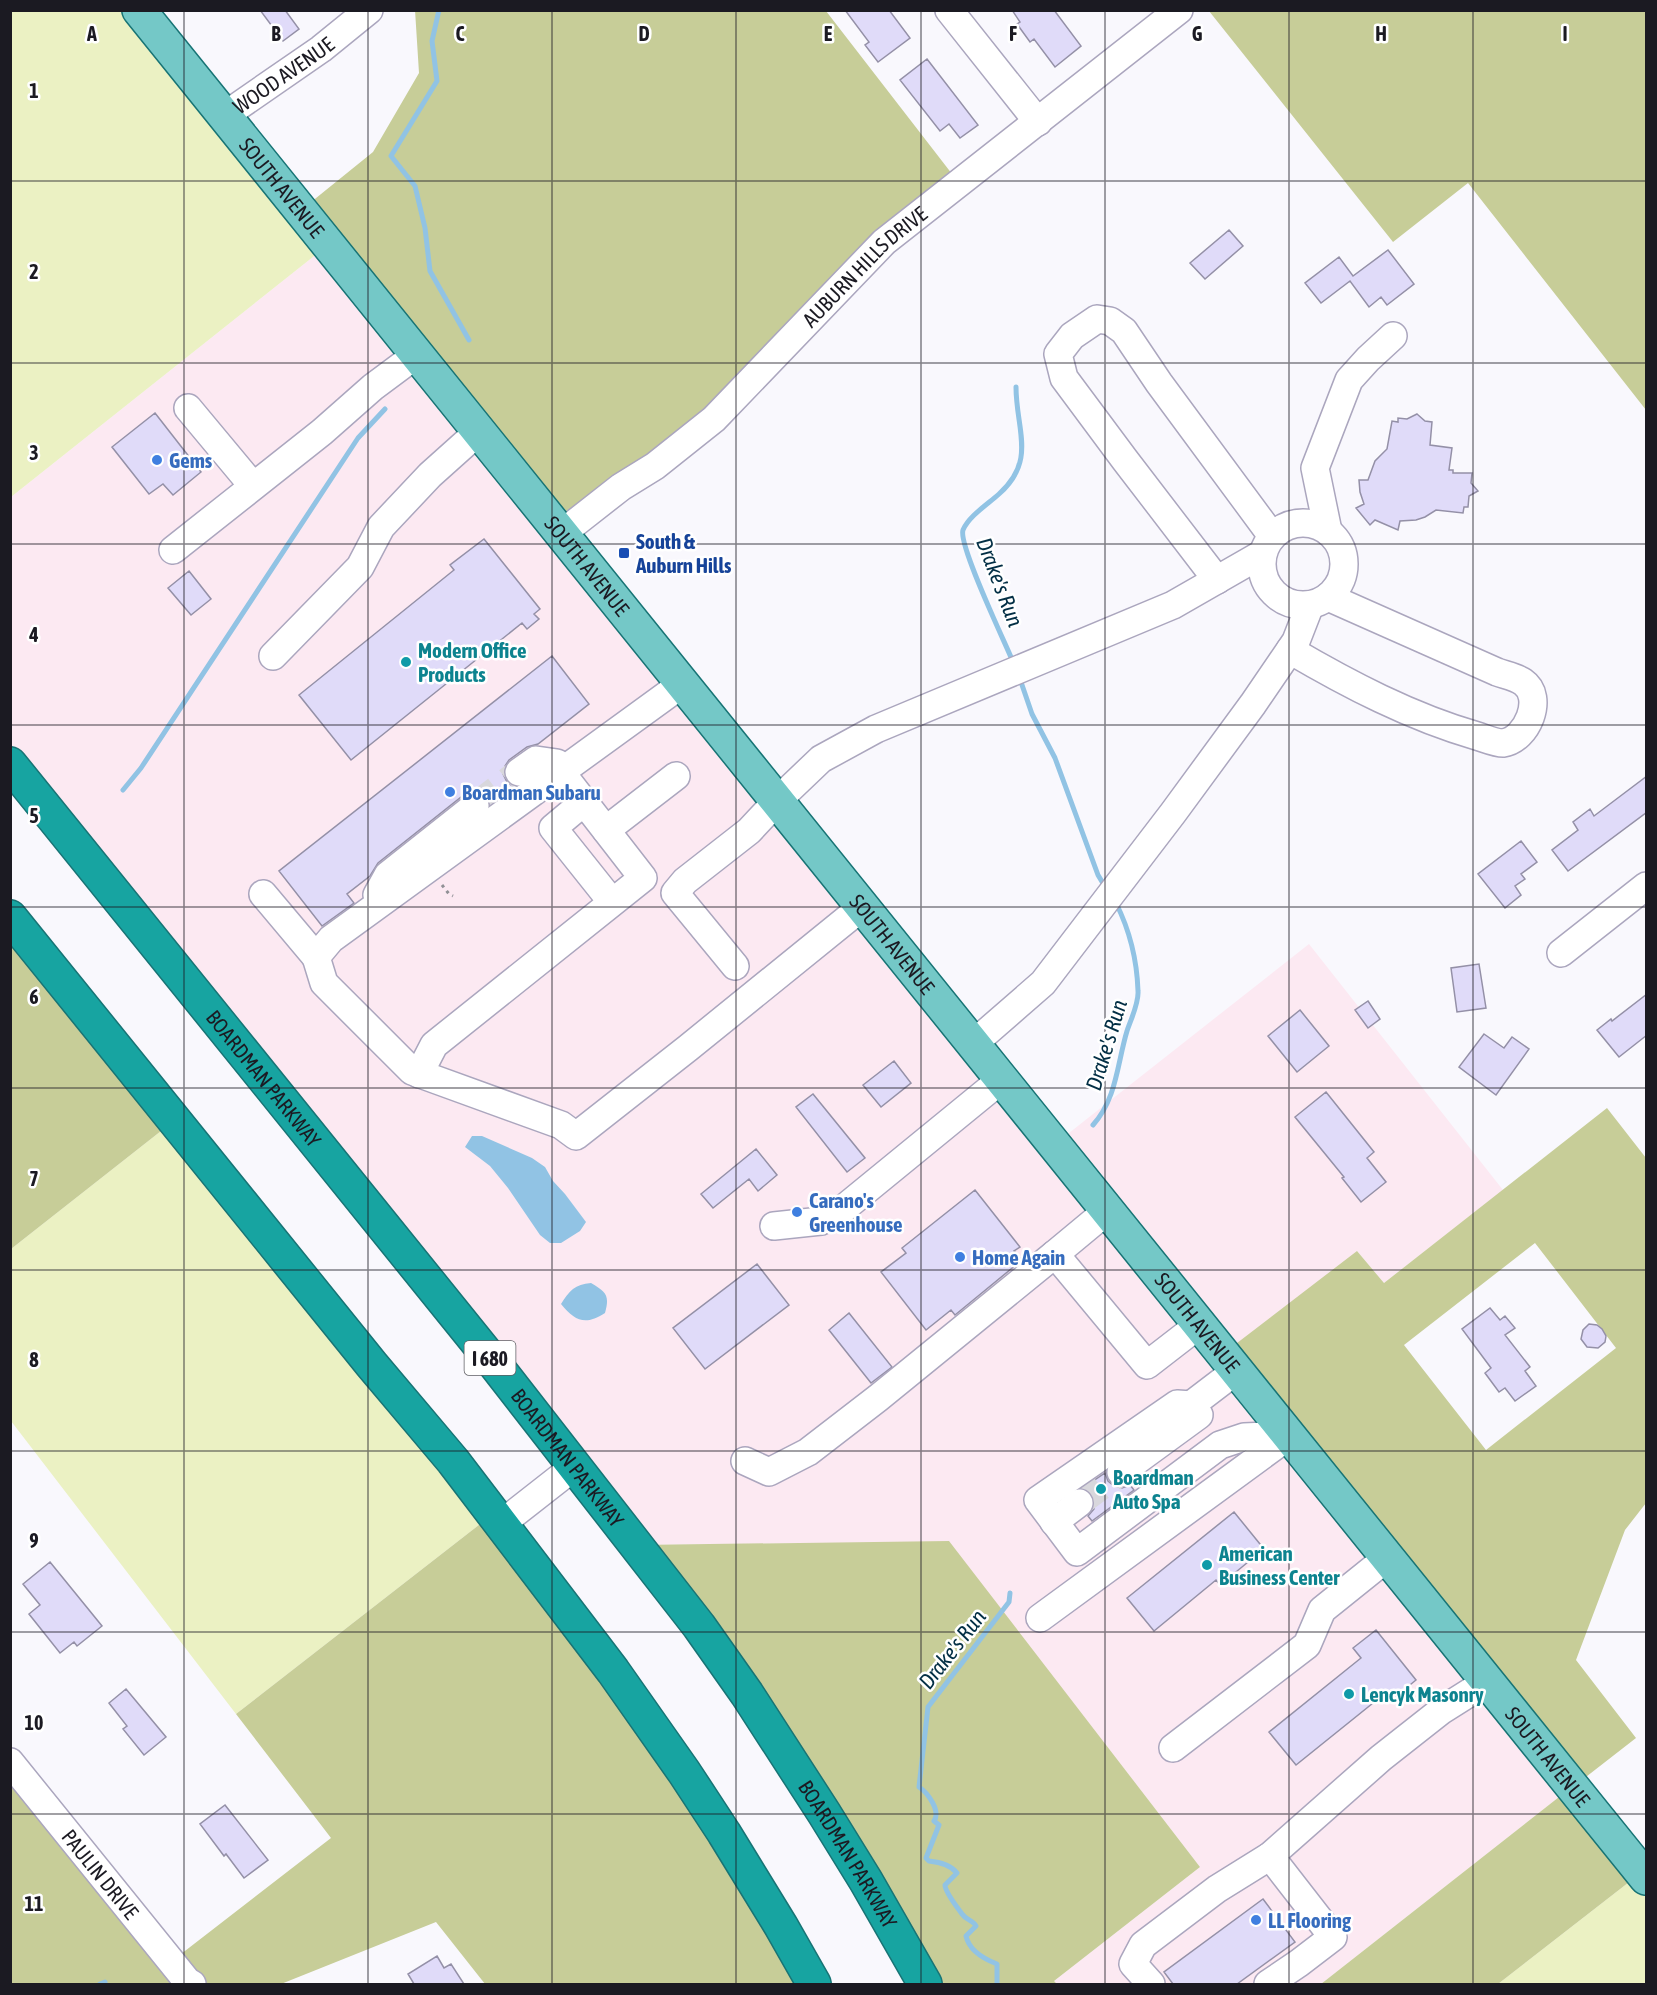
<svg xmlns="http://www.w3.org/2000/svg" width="1657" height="1995" viewBox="0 0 1657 1995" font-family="'Asap Condensed',sans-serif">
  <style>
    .commercial { fill: #fce9f2 }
    .green { fill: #ebf1c3 }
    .forest { fill: #c7cd98; fill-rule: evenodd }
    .water { fill: #91c3e4 }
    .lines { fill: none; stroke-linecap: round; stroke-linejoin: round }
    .stream { stroke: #91c3e4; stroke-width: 5 }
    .building { fill: #e0dbf9; stroke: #9490a7; stroke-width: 1.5 }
    .minor-tunnel { stroke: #d8d7dc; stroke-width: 27; stroke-dasharray: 27 14; stroke-linecap: butt }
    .minor-casing { stroke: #aba6be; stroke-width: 30 }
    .major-casing { stroke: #187475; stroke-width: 36 }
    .highway-casing { stroke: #187475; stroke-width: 36 }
    .path { stroke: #919096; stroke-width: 3; stroke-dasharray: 3 4.5; stroke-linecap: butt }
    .minor { stroke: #fff; stroke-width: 27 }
    .major { stroke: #74c8c7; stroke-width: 33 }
    .highway { stroke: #17a4a1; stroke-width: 33 }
    .grid { fill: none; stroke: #1b1a22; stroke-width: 1.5; stroke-opacity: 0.55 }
    .shop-dot { fill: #3f7fe0; stroke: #fff; stroke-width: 2 }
    .transit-dot { fill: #1a4fb4; stroke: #fff; stroke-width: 2 }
    .culture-dot { fill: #0f9aa8; stroke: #fff; stroke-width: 2 }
    .labels { text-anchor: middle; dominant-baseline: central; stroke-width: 5; stroke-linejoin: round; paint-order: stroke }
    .shield { fill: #fff; stroke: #5f5f64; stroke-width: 1.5 }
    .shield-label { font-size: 20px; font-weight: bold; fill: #1b1a22 }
    .street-label { font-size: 21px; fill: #1b1a22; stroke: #fff }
    .shop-label { font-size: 21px; font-weight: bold; fill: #366cbe; stroke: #fff; text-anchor: start }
    .transit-label { font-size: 21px; font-weight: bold; fill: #164399; stroke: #fff; text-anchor: start }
    .culture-label { font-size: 21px; font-weight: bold; fill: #0d838f; stroke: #fff; text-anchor: start }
    .water-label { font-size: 22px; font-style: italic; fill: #032f45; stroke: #fff }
    .grid-label { font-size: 20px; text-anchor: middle; font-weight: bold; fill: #1b1a22; stroke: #fff; stroke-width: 5; stroke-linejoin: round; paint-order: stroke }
  </style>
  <rect width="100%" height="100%" fill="#f9f8fd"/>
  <path class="commercial" d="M328 245 1055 1144 1309 944 1503 1190 1384 1283 1357 1251 1573 1786 1321 1984H1057L1054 1981 1200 1867 949 1542 636 1545 11 764V497Z"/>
  <path class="green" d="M11 11H139L328 245 11 497Z
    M175 1120 493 1514 236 1714 11 1421V1249Z
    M1642 1872 1646 1878V1984H1498Z"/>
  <path class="forest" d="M415 10 826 11 959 183 714 419 561 534 300 211 373 152 419 73Z
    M1209 11H1646V410L1468 183 1393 242Z
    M10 917 175 1120 11 1249H10Z
    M1607 1108 1646 1158V1503L1625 1530 1576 1660 1636 1738 1573 1787 1642 1872 1498 1984H1321L1573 1786 1224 1353 1357 1251 1384 1283ZM1535 1243 1616 1348 1486 1450 1404 1345Z
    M493 1514 814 1984H485L436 1922 281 1984H11L10 1762 172 1961 331 1838 236 1714Z
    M949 1541 1200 1867 1054 1981 1057 1984H925L636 1545Z"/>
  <path class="water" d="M472 1136H482L532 1158 545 1167 553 1181 565 1194 586 1222 580 1231 561 1243H550L540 1235 508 1188 490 1166 465 1147Z
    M591 1283C606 1292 610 1295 605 1313 585 1326 575 1321 561 1304 569 1291 575 1284 591 1283Z"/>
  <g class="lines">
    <path class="stream" d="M439 10 432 41 437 81 391 156 415 186 425 228 430 271 469 340
      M1013 662C1005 642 958 545 963 530 969 516 988 504 999 494 1037 460 1016 430 1016 387
      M1021 682 1032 714 1055 758 1098 875 1104 885
      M123 790 141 768 358 438 385 409
      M1093 1125C1117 1098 1117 1064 1127 1031 1131 1019 1139 1003 1138 991 1137 960 1130 931 1116 903
      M100 1984 105 1982
      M997 1984V1964C984 1959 969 1950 966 1936L976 1926C973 1920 966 1920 962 1914 957 1907 945 1892 945 1885L957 1873C950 1864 939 1862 929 1861L926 1858 939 1825 934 1821C941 1811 928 1793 919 1787L928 1707 1009 1602 1010 1593"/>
  </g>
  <path class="building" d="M260 10H285L299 29 283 41Z
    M845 10H889L910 38 878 62 865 45 869 42Z
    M1012 10H1054L1081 46 1055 67 1034 39 1030 42 1017 24 1020 22Z
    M927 59 978 125 960 138 949 124 940 131 900 80Z
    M1229 230 1243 246 1205 279 1190 263Z
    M1388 250 1414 284 1387 305 1381 297 1369 307 1350 281 1321 303 1305 283 1339 257 1353 276Z
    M155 413 201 472 173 495 163 484 149 494 112 447Z
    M1417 414 1425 421 1432 422 1430 445 1452 448 1449 470H1453V473H1472L1471 483 1478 491 1469 496 1468 507H1464L1463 513 1436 510 1425 517 1416 520 1400 521 1398 530 1375 520 1370 525 1356 508 1364 504 1360 492 1359 480H1368L1375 461 1387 449 1392 421 1398 422V418L1407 419Z
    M484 539 540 609 534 614 539 619 527 629 522 623 351 760 299 695 454 570 450 565Z
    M189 571 211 599 191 615 168 588Z
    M552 656 589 704 538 744 527 747 509 760 505 766 503 774 507 782 514 787 490 804 487 796 480 791H472L465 794 378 863 370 876 347 894 354 903 322 926 279 871Z
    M1647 776V812L1568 871 1552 850 1578 830 1573 822 1590 809 1594 816Z
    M1521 841 1537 862 1521 874 1525 879 1515 886 1521 895 1505 908 1478 874Z
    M1479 964 1486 1008 1457 1012 1451 968Z
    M1647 994V1035L1619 1057 1597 1030 1611 1019 1612 1021Z
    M1368 1001 1380 1019 1368 1028 1355 1010Z
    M1300 1010 1329 1046 1297 1072 1268 1036Z
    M1484 1034 1504 1048 1512 1037 1529 1049 1496 1095 1459 1067Z
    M894 1061 911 1083 881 1107 863 1085Z
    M1326 1092 1374 1152 1367 1158 1386 1182 1361 1202 1342 1178 1344 1177 1295 1117Z
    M813 1094 865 1158 847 1172 796 1107Z
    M756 1149 777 1175 758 1191 749 1179 713 1208 701 1194Z
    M975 1190 1020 1247 1014 1251 1022 1260 955 1315 951 1310 926 1330 881 1272 906 1253 902 1248Z
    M757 1264 789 1305 705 1369 673 1328Z
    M1490 1308 1500 1320 1505 1316 1515 1328 1505 1335 1530 1367 1525 1371 1536 1386 1515 1401 1505 1388 1499 1392 1485 1373 1491 1368 1462 1329Z
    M849 1313 892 1367 871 1383 829 1330Z
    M1589 1324 1597 1325 1602 1329 1606 1336 1605 1342 1598 1348 1587 1347 1581 1339 1583 1330Z
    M1105 1473 1108 1481 1114 1486 1122 1488 1130 1485 1134 1490 1092 1521 1088 1516 1094 1509V1500L1091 1493 1083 1488Z
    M1234 1512 1264 1549 1220 1585 1216 1580 1154 1631 1127 1598Z
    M50 1562 102 1626 77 1646 74 1642 60 1653 29 1614 40 1605 23 1584Z
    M1376 1630 1416 1680 1394 1698 1388 1691 1296 1765 1269 1732 1361 1658 1353 1648Z
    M126 1689 166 1737 144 1755 123 1729 127 1726 109 1703Z
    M225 1805 268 1860 244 1878 226 1854 224 1856 200 1824Z
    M1263 1899 1295 1942 1237 1984H1173L1164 1972Z
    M437 1956 444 1968 451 1964 464 1984H414L408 1974Z"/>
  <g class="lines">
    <path class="minor-tunnel" d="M475 806 519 772
      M1079 1503 1121 1472"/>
    <defs>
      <g id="minor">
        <path d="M949 10 1038 122"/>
        <path id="s1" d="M224 116 321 49 369 10"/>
        <path d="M188 408 253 486"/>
        <circle cx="1303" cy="564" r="41"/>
        <path d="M1328 531 1315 468 1349 380 1368 359 1393 336"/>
        <path id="s2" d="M561 534 621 487 655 466 714 419 884 242 1179 10"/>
        <path d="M173 550 322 432 373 387 416 355"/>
        <path d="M1217 580 1125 460 1064 378 1058 354 1072 336 1097 319 1110 321 1124 331 1159 383 1272 536"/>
        <path d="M1290 650C1348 684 1411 717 1477 736 1484 738 1495 743 1503 743 1527 740 1545 697 1523 682 1516 677 1505 675 1497 672L1328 597"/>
        <path d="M273 656 360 567 381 527 430 475 478 432"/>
        <path d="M682 684 331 939 316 957 324 983 412 1071 561 1125 576 1136 688 1048 862 907"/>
        <path d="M519 772 536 760 557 763"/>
        <path d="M584 802 553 828 612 902"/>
        <path d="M606 830 676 776"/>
        <path d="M263 894 316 957"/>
        <path d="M377 895 388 875 475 806"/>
        <path d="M1561 953 1646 886"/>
        <path d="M735 966 675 893 685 881 749 831 777 801 821 759 876 729 1173 605 1262 554"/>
        <path d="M973 1044 1043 983 1173 813 1253 704 1296 641 1310 605"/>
        <path d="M419 1074 434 1045 643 878 560 771 544 770"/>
        <path d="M1108 1210 1055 1254 1147 1365 1200 1324"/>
        <path d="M774 1226 821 1221 843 1209 1002 1079"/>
        <path d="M1192 1405 1177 1404 1038 1500 1077 1552 1220 1445 1244 1437 1290 1435"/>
        <path d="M1178 1415 1237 1370"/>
        <path d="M745 1461 769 1472 808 1452 878 1398 1055 1254"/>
        <path d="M1121 1472 1199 1415"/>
        <path d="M1054 1522 1079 1503"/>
        <path d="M501 1524 575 1466"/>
        <path d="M1040 1618 1290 1435"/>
        <path d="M1173 1748 1307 1645 1322 1610 1388 1557"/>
        <path id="s3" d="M10 1762 187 1981 192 1984"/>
        <path d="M1151 1984 1133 1964 1143 1945 1217 1889 1270 1856 1381 1758 1442 1710 1488 1681"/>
        <path d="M1268 1984 1299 1963 1333 1937 1270 1856"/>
      </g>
      <g id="major">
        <path id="s4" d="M139 10 1646 1878"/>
      </g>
      <g id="highway">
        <path id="s5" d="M10 764 494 1363 699 1626 747 1694 824 1813 866 1881 925 1984"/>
        <path d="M10 917 372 1365 453 1461 613 1671 684 1772 724 1833 781 1926 814 1984"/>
      </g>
    </defs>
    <use href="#minor" class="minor-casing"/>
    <use href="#major" class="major-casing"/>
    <use href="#highway" class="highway-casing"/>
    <path class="path" d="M442 885 449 894 453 896"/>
    <use href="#minor" class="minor"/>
    <use href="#major" class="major"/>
    <use href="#highway" class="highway"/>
  </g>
  <path class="grid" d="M184 10V1984M368 10V1984M552 10V1984M736 10V1984M921 10V1984M1105 10V1984M1289 10V1984M1473 10V1984M10 181H1646M10 363H1646M10 544H1646M10 725H1646M10 907H1646M10 1088H1646M10 1270H1646M10 1451H1646M10 1632H1646M10 1814H1646"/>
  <g class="shop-dot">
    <circle cx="157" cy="460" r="6"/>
    <circle cx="450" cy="792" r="6"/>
    <circle cx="797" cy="1212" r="6"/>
    <circle cx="960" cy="1257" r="6"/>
    <circle cx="1256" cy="1920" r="6"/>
  </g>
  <rect class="transit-dot" x="618" y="547" width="12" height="12" rx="3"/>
  <g class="culture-dot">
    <circle cx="406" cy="662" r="6"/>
    <circle cx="1101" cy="1489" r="6"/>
    <circle cx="1207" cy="1565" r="6"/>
    <circle cx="1349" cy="1694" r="6"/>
  </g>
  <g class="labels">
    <rect class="shield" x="464.5" y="1341" width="51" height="34" rx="4.5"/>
    <g class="shield-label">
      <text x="490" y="1358">I 680</text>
    </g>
    <g class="street-label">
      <text stroke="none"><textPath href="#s1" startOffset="72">WOOD AVENUE</textPath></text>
      <text stroke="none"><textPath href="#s4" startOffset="228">SOUTH AVENUE</textPath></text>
      <text stroke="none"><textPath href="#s2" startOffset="406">AUBURN HILLS DRIVE</textPath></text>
      <text stroke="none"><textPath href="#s4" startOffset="714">SOUTH AVENUE</textPath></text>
      <text stroke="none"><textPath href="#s4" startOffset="1200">SOUTH AVENUE</textPath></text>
      <text stroke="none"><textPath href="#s5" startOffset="404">BOARDMAN PARKWAY</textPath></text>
      <text stroke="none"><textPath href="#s4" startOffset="1686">SOUTH AVENUE</textPath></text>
      <text stroke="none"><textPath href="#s5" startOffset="890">BOARDMAN PARKWAY</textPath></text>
      <text stroke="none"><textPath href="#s4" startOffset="2244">SOUTH AVENUE</textPath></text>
      <text stroke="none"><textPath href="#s5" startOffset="1376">BOARDMAN PARKWAY</textPath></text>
      <text stroke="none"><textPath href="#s3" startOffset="144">PAULIN DRIVE</textPath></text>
    </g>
    <g class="shop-label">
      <text x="169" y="460">Gems</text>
      <text x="462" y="792">Boardman Subaru</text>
      <text x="809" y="1200">Carano's<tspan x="809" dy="24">Greenhouse</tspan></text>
      <text x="972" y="1257">Home Again</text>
      <text x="1268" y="1920">LL Flooring</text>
    </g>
    <g class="transit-label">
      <text x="636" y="541">South &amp;<tspan x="636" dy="24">Auburn Hills</tspan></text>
    </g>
    <g class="culture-label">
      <text x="418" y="650">Modern Office<tspan x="418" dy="24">Products</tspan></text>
      <text x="1113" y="1477">Boardman<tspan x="1113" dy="24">Auto Spa</tspan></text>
      <text x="1219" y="1553">American<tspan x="1219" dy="24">Business Center</tspan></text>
      <text x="1361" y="1694">Lencyk Masonry</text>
    </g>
    <g class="water-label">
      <text transform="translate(1000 582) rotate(69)">Drake's Run</text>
      <text transform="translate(1106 1045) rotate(-73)">Drake's Run</text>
      <text transform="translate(952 1649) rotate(-52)">Drake's Run</text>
    </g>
  </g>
  <g class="grid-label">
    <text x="92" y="41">A</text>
    <text x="276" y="41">B</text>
    <text x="460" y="41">C</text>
    <text x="644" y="41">D</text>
    <text x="828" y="41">E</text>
    <text x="1013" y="41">F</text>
    <text x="1197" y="41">G</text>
    <text x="1381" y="41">H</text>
    <text x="1565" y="41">I</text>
    <text x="34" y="98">1</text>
    <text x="34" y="279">2</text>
    <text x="34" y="460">3</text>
    <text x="34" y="642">4</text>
    <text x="34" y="823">5</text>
    <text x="34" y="1004">6</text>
    <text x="34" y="1186">7</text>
    <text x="34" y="1367">8</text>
    <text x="34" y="1548">9</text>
    <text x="34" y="1730">10</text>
    <text x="34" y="1911">11</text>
  </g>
  <rect width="1657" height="1995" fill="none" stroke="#1b1a22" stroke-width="24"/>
</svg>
